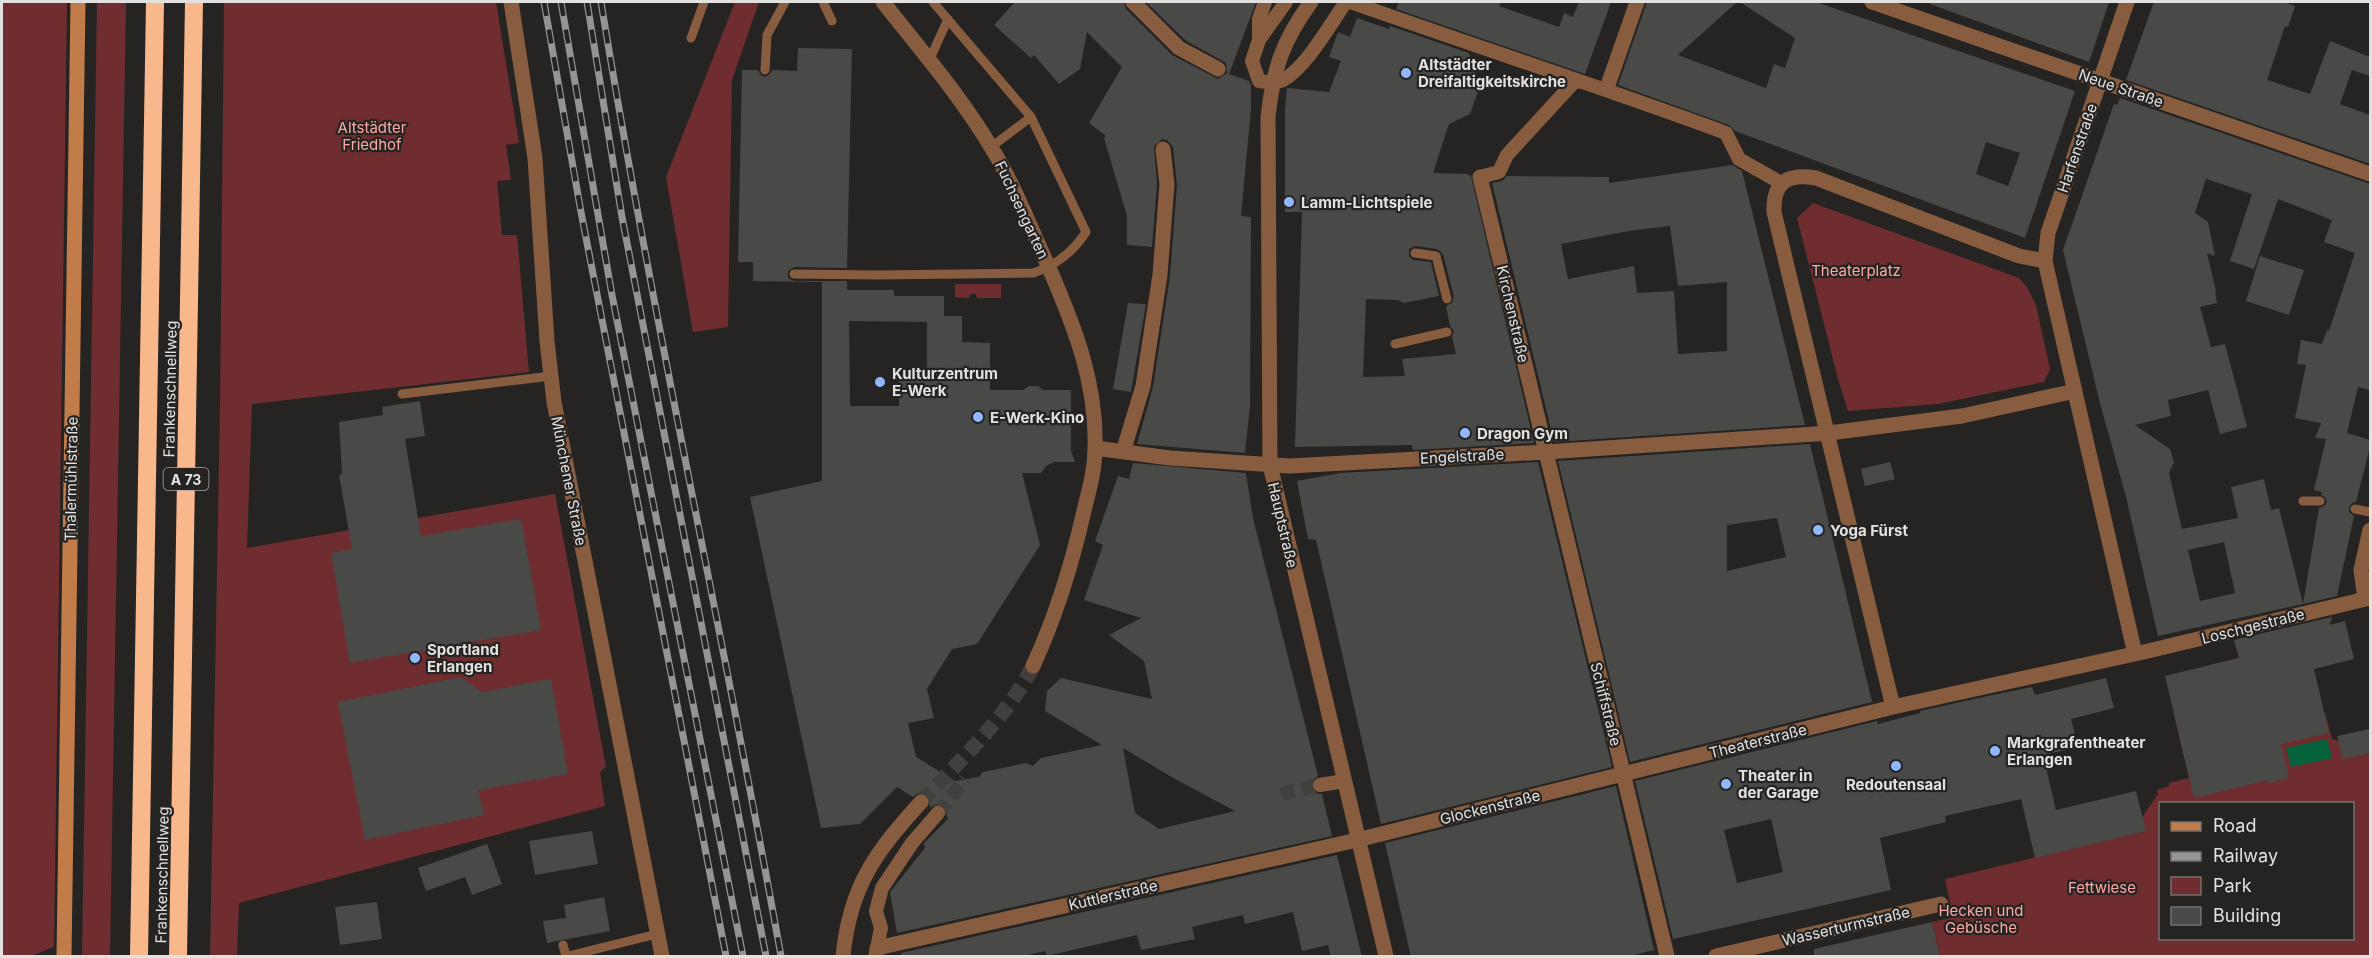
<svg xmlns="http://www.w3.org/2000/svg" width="2372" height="958" viewBox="0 0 2372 958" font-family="Inter,sans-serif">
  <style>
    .green { fill: #702d2f; fill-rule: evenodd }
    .water { fill: #04633d }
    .building { fill: #494a47; fill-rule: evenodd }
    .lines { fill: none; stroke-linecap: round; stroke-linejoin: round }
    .pedestrian-tunnel { stroke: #41403e; stroke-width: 14; stroke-dasharray: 14 7; stroke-linecap: butt }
    .minor-tunnel { stroke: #41403e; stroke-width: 15; stroke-dasharray: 15 8; stroke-linecap: butt }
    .service { stroke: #885d3f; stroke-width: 9 }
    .pedestrian { stroke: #885d3f; stroke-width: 14 }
    .minor { stroke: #885d3f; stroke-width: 15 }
    .tertiary { stroke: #885d3f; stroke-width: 15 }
    .secondary { stroke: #c27c4a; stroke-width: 15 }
    .motorway { stroke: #f9b88b; stroke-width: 18 }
    .rail-casing { stroke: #959493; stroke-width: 7 }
    .rail { stroke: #252422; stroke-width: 4.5; stroke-dasharray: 14; stroke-linecap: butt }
    .poi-dot { fill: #91b8fd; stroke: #252422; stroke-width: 2 }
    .labels { text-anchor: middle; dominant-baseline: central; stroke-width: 4.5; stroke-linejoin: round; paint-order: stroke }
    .shield { fill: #252422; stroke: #a9a8a7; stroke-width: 1.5 }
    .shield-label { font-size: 14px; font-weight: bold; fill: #e2e1e0 }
    .poi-label { font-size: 15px; font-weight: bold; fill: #e2e1e0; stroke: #252422; text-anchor: start }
    .street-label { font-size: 15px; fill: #e2e1e0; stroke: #252422 }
    .park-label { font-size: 15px; fill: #fea7a5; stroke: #252422 }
  </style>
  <rect width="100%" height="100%" fill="#252422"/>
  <path class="green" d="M2 2H67L54 947 31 956H2Z
    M97 2H126L110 956H82Z
    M224 2H496L519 143 506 145 511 180 497 181 502 235H517L529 372 252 404 247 548 555 494 606 767 600 772 605 806 239 903 237 956H210L220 407Z
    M735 2H759L732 80 728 327 693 332 666 177Z
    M1813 203 2019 278 2027 287 2036 305 2050 369 2044 382 1938 404 1848 411 1838 379 1797 218Z
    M955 284H1001V298H977L976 294H970L969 298 955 297Z
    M2239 658 2276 725 2325 713 2332 739 2351 745 2370 741V956H1940L1932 922 1953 917 1945 879 2145 831 2142 817 2158 794 2157 790 2169 786V783L2189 778 2175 719 2212 710 2202 667ZM2160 804H2352V938H2160Z"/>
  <path class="water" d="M2327 739 2332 758 2291 767 2286 748Z"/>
  <path class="building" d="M1015 2H1124L1126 9 1172 55 1218 79 1227 73 1226 63 1185 40 1146 2H1256L1229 74 1249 81 1251 85V109L1241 216 1251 217 1250 406 1245 453 1137 444 1153 387 1170 276 1177 185 1173 147 1167 140 1162 139 1154 146 1157 184 1152 247 1127 245V216L1104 138 1106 136 1089 123 1122 67 1087 32 1080 69 1059 84 1034 55 1031 58 994 25Z
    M1399 2H1501L1499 6 1559 27 1564 13 1573 17 1579 2H1611L1585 74 1396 9Z
    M1647 2H1737L1678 55 1766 88 1774 64 1785 68 1795 38 1740 2H1816L2075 91 2025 238 1735 131 1729 125 1618 85ZM1986 142 2020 153 2008 186 1976 174Z
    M1930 2H2109L2089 62 1930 4Z
    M2154 2H2285L2295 6 2288 27 2285 26 2267 80 2310 94 2330 41 2370 57V76L2352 70 2340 104 2370 115V164L2126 80Z
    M1357 18 1389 29 1390 26 1469 53 1480 86 1470 114 1449 124 1433 173 1467 174 1471 176 1534 443 1413 450 1412 445 1295 447 1302 212H1285V109L1287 88 1329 92 1341 61 1329 57 1338 32 1350 37ZM1415 246 1437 249 1443 254 1454 297 1452 303 1446 306 1450 326 1454 331 1452 336 1456 354 1402 359 1405 376 1363 377 1366 299 1397 300 1404 303 1439 296 1431 262 1413 260 1409 256V249Z
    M798 48 852 49 847 268 794 267 788 271V278L794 281H847V290H894V296H944V316H962V342L990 343V390H1023L1029 386H1038L1043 390H1071V451L1075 462H1054L1046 466 1041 473H1022L1040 545 977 644 952 649 927 689 934 718 908 723 916 757 955 781 979 777 983 772 1026 763 1033 766 1041 758 1102 745 1045 711 1047 691 1061 678 1152 699 1144 661 1109 635 1141 618 1084 600 1103 545 1095 541 1118 476 1129 479 1133 463 1246 473 1253 518 1318 776 1312 781 1311 787 1316 793 1322 794 1332 836 897 933 890 892 925 848 924 843 948 819 944 807 936 804 930 808V799L927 794 918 793 913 797 897 787 860 824 821 828 750 497 822 481V282L753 281V262H738L742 70H758L761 75 765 77 770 74 772 70 797 71ZM849 321 927 322V379H899V406H850ZM1123 748 1175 779 1235 811 1159 829 1135 813Z
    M2120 98 2370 184V390L2358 387 2347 433 2370 440V447L2356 502 2352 503 2349 507V512L2354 516 2337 596 2303 604 2319 508 2324 506 2327 502 2325 497 2321 495 2322 492 2314 490 2326 439 2315 438 2321 423 2295 418 2306 365 2297 364 2301 340 2322 344 2327 330 2329 331 2355 253 2324 242 2332 220 2278 199 2254 269 2230 261 2252 194 2206 179 2195 213 2208 222 2215 256 2207 253 2216 291 2215 290 2217 303 2200 307 2211 347 2225 344 2247 427 2220 434 2208 390 2168 400 2171 416 2135 425 2170 449 2174 462 2169 473 2182 529 2238 518 2231 487 2264 479 2271 510 2279 508 2303 604 2158 636 2126 497 2100 403 2063 250 2114 104 2117 105ZM2224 542 2235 593 2200 601 2188 550Z
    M1733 165 1742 171 1805 425 1554 442 1492 183 1502 181 1507 176 1609 177V183ZM1670 226 1678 286 1727 282V351L1678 354 1674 291 1637 293 1634 266 1568 279 1561 244 1629 231Z
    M2260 256 2304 270 2289 315 2246 301Z
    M1128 303 1146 304 1131 392 1113 389Z
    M420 401 425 436 405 439 421 536 521 519 541 630 350 663 331 553 352 549 339 475 342 474 339 422 383 415 382 407Z
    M1810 444 1872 702 1630 762 1558 461ZM1777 518 1786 557 1727 571V525Z
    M1538 462 1612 767 1381 824 1316 540 1308 539 1297 481 1340 473Z
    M1890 462 1895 479 1865 486 1861 469Z
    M2332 617 2330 625 2345 621 2354 659 2314 669 2329 733 2281 744 2289 778 2268 783V780L2194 798 2165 676 2239 658 2234 640Z
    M461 677 482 692 551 679 568 774 478 790 484 815 365 840 338 702Z
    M2106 678 2114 708 2071 719 2078 747 2043 755 2056 810 2136 791 2146 831 2035 858 2021 799 1945 816 1946 822 1880 838 1891 890 1673 939 1635 781 1877 721 1878 724 1920 713V711L1988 696 2032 687 2035 695ZM1771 819 1783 872 1737 883 1724 830Z
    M2370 729V753L2343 759 2337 736Z
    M1616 786 1654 950 1626 957H1411L1385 843Z
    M592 831 598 864 535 875 529 841Z
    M487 844 502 884 472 895 465 877 426 891 418 868Z
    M1337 855 1362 957H1331L1328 945 1302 951 1293 912 1245 924 1243 915 1192 927 1195 939 1141 950 1137 935 1047 956 1045 951 1020 957H902L901 953Z
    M604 897 610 931 547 943 543 921 566 918 564 905Z
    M377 902 382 939 340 945 335 907Z
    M1932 922 1940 957H1814V949Z"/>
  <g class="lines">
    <path class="pedestrian-tunnel" d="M1281 794 1320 785
      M938 813 965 779"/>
    <path class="minor-tunnel" d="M921 802C960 760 1007 717 1033 666"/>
    <path class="service" d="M823 2 832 21
      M691 38 704 2
      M929 61 948 19
      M765 70 767 35 785 2
      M991 147 1031 117
      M1415 253 1436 256 1447 299
      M794 274 878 275 1033 273C1055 266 1073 252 1086 232L1031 117 933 2
      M1395 344 1447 332
      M402 394 551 376
      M2303 501H2320
      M2355 509 2370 512
      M563 945 566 956
      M568 956 657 934"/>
    <path class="pedestrian" d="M1286 2 1259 40 1252 61 1259 81C1268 82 1275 84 1283 80 1306 68 1331 23 1346 2
      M1350 2C1475 46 1601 87 1726 133L1739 159 1781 183
      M1259 40V19L1265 2
      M1480 177 1499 172 1507 155 1575 81 1582 82
      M1320 785 1344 781
      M877 948 881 928 876 911 882 888 912 843 938 813"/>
    <path class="minor" d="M511 2 535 158 547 341 554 402 662 956
      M883 2C920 49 960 95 991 147 1015 186 1031 229 1050 270 1075 328 1097 384 1095 448 1095 470 1089 490 1084 511 1072 564 1056 616 1033 666
      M1133 2 1179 48 1218 69
      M1311 2C1283 40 1273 69 1268 117L1270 465 1386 956
      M2127 2 2048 233 2045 261 2135 654
      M1608 85 1637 2
      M1480 177 1667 956
      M1095 448 1170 458 1290 466 1546 452 1829 433 1962 416 2075 391
      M1123 452 1143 386 1160 275 1167 184 1163 149
      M2365 599 2361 570 2370 530
      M1893 707 1774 212C1773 182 1787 173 1816 178L2019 256 2045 261
      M843 956C850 886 875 853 921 802
      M876 956 877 948 1357 840 1893 707 2148 651 2370 598
      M1716 956 1941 904"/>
    <path class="tertiary" d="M1872 2 2370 174"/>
    <path class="secondary" d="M64 956 78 2"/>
    <path class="motorway" d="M139 956 155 2
      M178 956 194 2"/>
    <defs>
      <path id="rail" d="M544 2 581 212 726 956
        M561 2 612 295 743 956
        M587 2 622 217 766 956
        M601 2C653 321 724 638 781 956"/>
    </defs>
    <use href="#rail" class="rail-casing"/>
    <use href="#rail" class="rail"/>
  </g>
  <g class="poi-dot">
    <circle cx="1406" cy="73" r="6"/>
    <circle cx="1289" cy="202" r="6"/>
    <circle cx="880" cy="382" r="6"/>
    <circle cx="978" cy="417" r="6"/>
    <circle cx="1465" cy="433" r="6"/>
    <circle cx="1818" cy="530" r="6"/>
    <circle cx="415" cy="658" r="6"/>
    <circle cx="1995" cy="751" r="6"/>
    <circle cx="1896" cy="766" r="6"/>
    <circle cx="1726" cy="784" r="6"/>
  </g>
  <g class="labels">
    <rect class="shield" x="163.5" y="468" width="45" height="22" rx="4.5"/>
    <g class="shield-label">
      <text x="186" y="479">A 73</text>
    </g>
    <g class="poi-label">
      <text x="1418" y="64">Altstädter<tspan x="1418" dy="17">Dreifaltigkeitskirche</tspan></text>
      <text x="1301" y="202">Lamm-Lichtspiele</text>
      <text x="892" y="373">Kulturzentrum<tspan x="892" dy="17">E-Werk</tspan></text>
      <text x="990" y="417">E-Werk-Kino</text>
      <text x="1477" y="433">Dragon Gym</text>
      <text x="1830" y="530">Yoga Fürst</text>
      <text x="427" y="649">Sportland<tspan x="427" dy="17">Erlangen</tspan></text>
      <text x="2007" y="742">Markgrafentheater<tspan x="2007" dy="17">Erlangen</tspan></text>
      <text x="1738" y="775">Theater in<tspan x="1738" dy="17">der Garage</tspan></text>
      <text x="1896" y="784" text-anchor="middle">Redoutensaal</text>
    </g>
    <g class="street-label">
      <text transform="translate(2121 88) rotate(19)">Neue Straße</text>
      <text transform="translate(2077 148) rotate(-71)">Harfenstraße</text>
      <text transform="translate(1022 210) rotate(65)">Fuchsengarten</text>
      <text transform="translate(1513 314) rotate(77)">Kirchenstraße</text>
      <text transform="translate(170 389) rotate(-89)">Frankenschnellweg</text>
      <text transform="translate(1462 456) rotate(-3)">Engelstraße</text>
      <text transform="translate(71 479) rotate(-89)">Thalermühlstraße</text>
      <text transform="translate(569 481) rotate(79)">Münchener Straße</text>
      <text transform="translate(1283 525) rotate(77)">Hauptstraße</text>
      <text transform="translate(2253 626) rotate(-14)">Loschgestraße</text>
      <text transform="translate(1606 704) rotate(76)">Schiffstraße</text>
      <text transform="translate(1758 741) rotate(-14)">Theaterstraße</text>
      <text transform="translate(1490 807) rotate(-14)">Glockenstraße</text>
      <text transform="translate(162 875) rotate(-89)">Frankenschnellweg</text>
      <text transform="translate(1113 895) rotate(-13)">Kuttlerstraße</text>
      <text transform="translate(1846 926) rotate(-13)">Wasserturmstraße</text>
    </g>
    <g class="park-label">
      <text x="372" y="127">Altstädter<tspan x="372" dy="17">Friedhof</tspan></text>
      <text x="1856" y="270">Theaterplatz</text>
      <text x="2102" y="887">Fettwiese</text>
      <text x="1981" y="910">Hecken und<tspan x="1981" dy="17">Gebüsche</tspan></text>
    </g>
  </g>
  <rect width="2372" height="958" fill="none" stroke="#e2e1e0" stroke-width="6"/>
  <rect x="2159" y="802" width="195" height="138" fill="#252422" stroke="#71706e" stroke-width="1.5"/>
  <rect x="2171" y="822" width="30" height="9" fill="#c27c4a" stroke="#71706e" stroke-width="1.5"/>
  <text x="2213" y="832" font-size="18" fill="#e2e1e0">Road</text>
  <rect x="2171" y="852" width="30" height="9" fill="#959493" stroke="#71706e" stroke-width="1.5"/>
  <text x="2213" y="862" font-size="18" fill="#e2e1e0">Railway</text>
  <rect x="2171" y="877" width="30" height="18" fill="#702d2f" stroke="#71706e" stroke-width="1.5"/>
  <text x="2213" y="892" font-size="18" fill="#e2e1e0">Park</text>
  <rect x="2171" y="907" width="30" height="18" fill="#494a47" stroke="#71706e" stroke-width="1.5"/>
  <text x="2213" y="922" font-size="18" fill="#e2e1e0">Building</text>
</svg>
